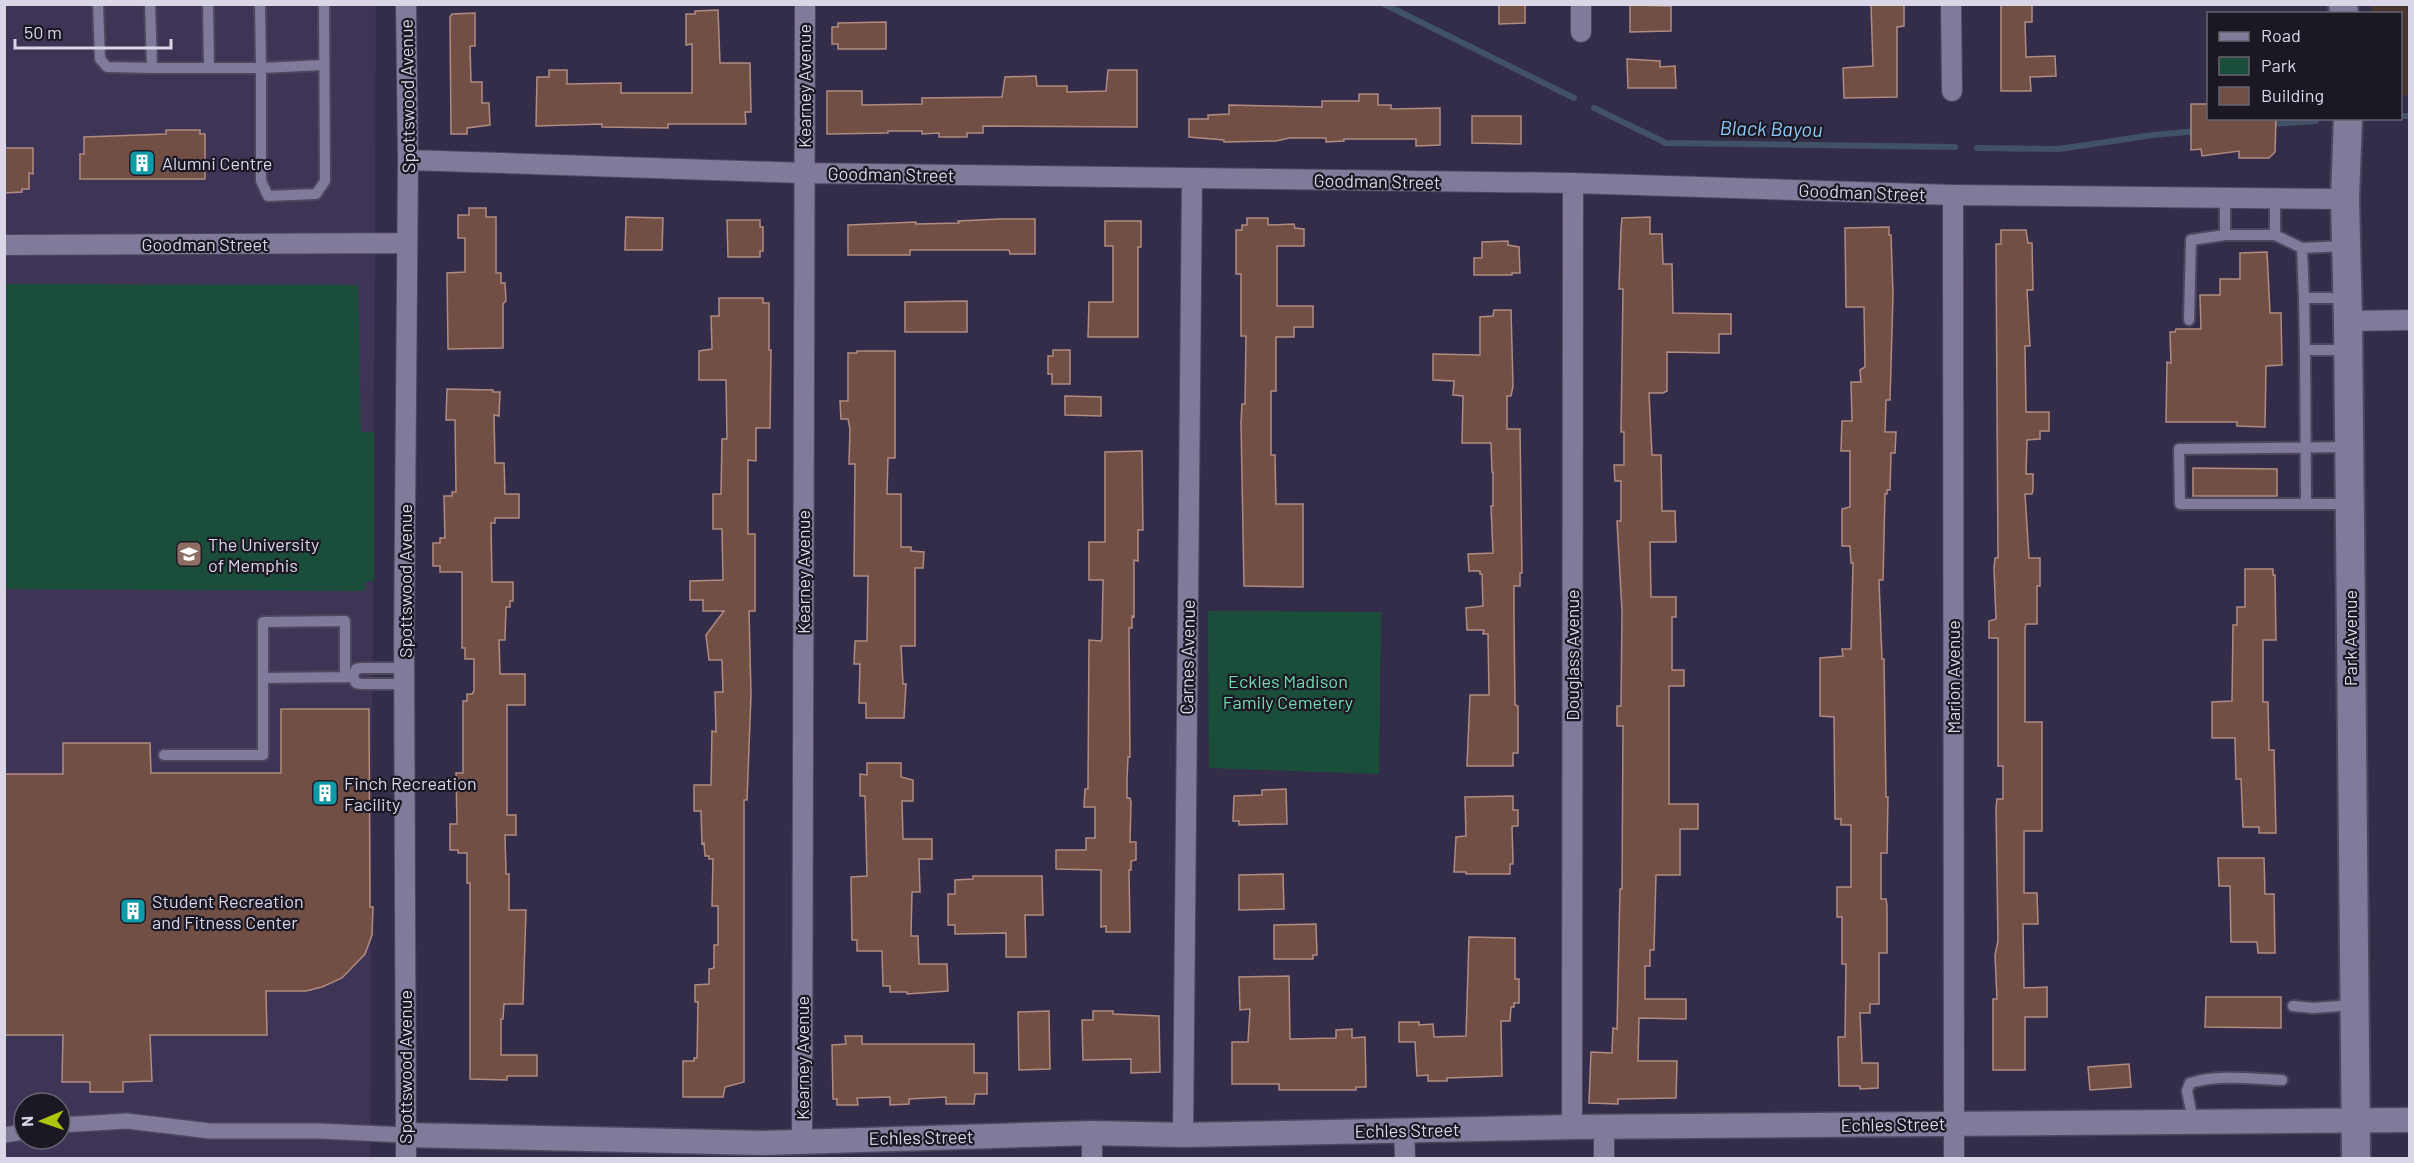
<svg xmlns="http://www.w3.org/2000/svg" width="2414" height="1163" viewBox="0 0 2414 1163" font-family="Barlow,sans-serif">
  <style>
    .commercial { fill: #47352c }
    .built { fill: #3d3456; fill-rule: evenodd }
    .green { fill: #1b4e3a }
    .lines { fill: none; stroke-linecap: round; stroke-linejoin: round }
    .stream { stroke: #415266; stroke-width: 6 }
    .building { fill: #714f45; stroke: #b18b81; stroke-width: 1.5 }
    .service-casing { stroke: #4d475e; stroke-width: 14 }
    .pedestrian-casing { stroke: #4d475e; stroke-width: 18 }
    .minor-casing { stroke: #4d475e; stroke-width: 22 }
    .tertiary-casing { stroke: #4d475e; stroke-width: 27 }
    .secondary-casing { stroke: #4d475e; stroke-width: 32 }
    .service { stroke: #817a9a; stroke-width: 10 }
    .pedestrian { stroke: #817a9a; stroke-width: 15 }
    .minor { stroke: #817a9a; stroke-width: 20 }
    .tertiary { stroke: #817a9a; stroke-width: 24 }
    .secondary { stroke: #817a9a; stroke-width: 28 }
    .labels { text-anchor: middle; dominant-baseline: central; stroke-width: 4.5; stroke-linejoin: round; paint-order: stroke }
    .street-label { font-size: 18px; fill: #dad6e8; stroke: #1b1824 }
    .poi-label { font-size: 18px; fill: #dad6e8; stroke: #1b1824; text-anchor: start }
    .park-label { font-size: 18px; fill: #72daaf; stroke: #1b1824 }
    .water-label { font-size: 20px; font-style: italic; fill: #8ccbfa; stroke: #1b1824 }
  </style>
  <rect width="100%" height="100%" fill="#342d49"/>
  <path class="commercial" d="M2371 5H2409V95H2401L2400 14 2371 13Z"/>
  <path class="built" d="M5 5H376L370 1158H5ZM24 1103H60V1139H24Z"/>
  <path class="green" d="M5 284 358 285 361 432H374V581L365 582V591L5 589Z
    M1208 611 1381 612 1379 774 1209 768Z"/>
  <g class="lines">
    <path class="stream" d="M1384 4 1574 98
      M1594 108 1666 143 1955 147
      M2400 116H2410
      M2270 124 2316 121
      M1977 148 2059 149 2153 135 2197 131"/>
  </g>
  <path class="building" d="M1499 4H1525V23L1499 24Z
    M1904 4V26L1897 27V97L1844 98 1843 68 1873 66 1871 5Z
    M2001 4H2032V22H2025L2026 57 2055 56 2056 76 2030 77 2031 91H2001Z
    M1630 5 1671 6V31L1630 32Z
    M718 10 720 63H750L751 112H745L746 124H668V128L602 127V124L536 126 537 77H549V70H567V84L621 83V93H692V44L686 45V14H695V11Z
    M475 13V46H470L471 82H482V103H489L490 125 467 128V134H451L450 17 452 14Z
    M886 22V49H838V44H832V27H838V23Z
    M1627 59 1660 61V67L1675 66 1676 88H1628Z
    M1108 70H1137V127L983 126V133H967V137H939V133L922 134V131H888V133L827 134V91H862V105L922 104V98L1002 97 1005 77 1036 76 1037 86H1067V92L1106 91Z
    M1359 94H1378V105H1391V109L1440 108V145L1416 146V139H1344V141L1326 142V138H1289L1276 141 1224 142V140L1189 137V119H1208V115L1229 114V105L1322 107V101H1359Z
    M2191 104H2208V118H2276L2275 152 2269 158H2239V151L2202 156 2201 149 2191 150Z
    M1472 116H1521V144L1472 143Z
    M166 130H200V134H205V179H80V154H84V137L166 134Z
    M4 148H33V174L29 173V189H22V192L4 193Z
    M469 208H486V217H496V273H501V283H505L506 301 503 304V348L448 349 447 273 465 272V238H458V215H469Z
    M626 217 663 218 662 250H625Z
    M1650 217V234H1662L1663 264H1672L1673 313 1731 314V334H1719V353L1667 352V391L1663 393H1649L1652 455H1661L1662 511H1675L1676 542H1650L1651 597H1676V617H1672V670H1684V686H1669V804H1698V829H1680V875H1656L1654 950H1650V966H1645V999H1686V1019L1639 1018 1638 1061H1677L1676 1098 1618 1099V1104L1589 1103 1591 1052 1612 1053 1613 1028 1617 1029 1620 889H1622L1623 726H1617V706H1621L1622 611 1617 521H1621V481H1615L1614 465H1624V432H1621L1623 289H1619L1621 229 1622 218Z
    M1247 218H1268V225L1294 224 1295 228 1304 229V246H1277V306H1313V327H1294V337H1276V391H1271V455H1275L1276 504H1303V587L1244 586 1241 423 1242 404H1245L1246 336H1241V274H1236V230H1242V225H1247Z
    M1000 219H1035V254H1010L1009 250H910V255H848V225L916 222V224L959 223 958 221Z
    M727 220H760V227H763V251H760V257H728Z
    M1105 221H1141V247H1138V337H1088L1089 302H1113V246H1105Z
    M1889 227V235H1891L1893 294 1890 400H1886L1885 432H1896L1895 453H1891L1890 490H1887V494H1885L1883 580H1879L1882 659H1884L1886 797H1888L1887 853H1881V899H1886L1887 906V953H1879V1004H1870V1013H1860L1862 1063H1878V1088L1860 1089V1086H1839L1838 1037H1845L1846 964H1842V917H1837V887H1851V825H1841V819H1835L1834 717 1820 716V658L1843 656 1842 649H1851L1853 563H1851L1850 546H1842V509L1850 507V451H1841L1842 421H1852L1851 382H1861L1860 370 1865 367 1864 307H1846L1845 228Z
    M2001 230H2026L2028 243H2032L2033 290H2027L2030 346H2025L2026 412H2049V431H2040V439L2027 440 2026 474H2033V490L2032 494H2025L2029 558H2040V586H2037V624H2026L2025 628V722H2042V831H2024V893H2037L2038 924H2023L2024 988 2047 987V1017H2025V1070H1993V999H1997L1995 955 1998 941 1996 808 1997 799H2003V766H1998V638H1989V621L1996 619 1994 568 1995 558H1998L1996 244H2001Z
    M1508 241V245L1519 247 1520 273H1512V275H1474V258H1482V242Z
    M2267 252 2270 313H2281L2282 365 2266 366 2265 427 2237 426V422H2166L2167 362 2171 363 2170 332H2175L2176 329H2201L2200 295H2220V279H2240V253Z
    M719 298H763V303H769V350H771L770 428H756V461L748 460V534H755V611H749L751 695 747 800H744V1082L725 1087 723 1097H683V1061H694V1058H697L698 1002H695V985L709 984V969L714 968V945H718V906H712L713 859H709V856H705L704 843 702 844 701 811H694V785H711L712 731 716 732 715 692H723L722 660H709L706 635 724 611H703V600H690V581L723 580 722 529H713V494H721L722 439H727L726 380H699V351L712 349 711 316H719Z
    M967 301V332H905V302Z
    M1494 310H1511L1513 386 1511 396H1507V429H1520L1522 573H1520V586H1514V615L1515 705 1518 706V753H1513V766H1467L1470 695H1489L1488 634H1483L1484 630H1467L1466 608 1483 606 1482 574H1480V571H1469L1468 554 1493 553 1491 506H1493V472H1492L1491 443H1462L1463 396 1453 395 1454 381 1433 380V354L1480 355V317L1493 316Z
    M1053 350H1070V384H1052V374H1048V356H1053Z
    M857 351H895V458H888L887 494H901V547H911V551L924 552 923 568H915V646H901L903 684H906L904 718H866V703H859L860 664H854L855 641H867L868 576H854L855 464H849L850 429 848 419H841L840 401H848V353H857Z
    M447 389 493 390V392H500L499 416 494 415 495 463H504L505 494H519V518H495V523H491L492 582H513V601H510V607H506L505 640H499L500 674H525V705H507V815H516V835H505L506 874H509V910H526L523 1004H504L503 1019H501V1055H537V1076H507V1080L470 1079V883H467V853H458V850H450V824H457L456 773H463V701H467V694H472L474 691V659H465V648H462V572H440V566H433V543H440V538H445L444 496H452V492H456L455 420H446Z
    M1065 396 1101 397V416L1065 415Z
    M1142 451 1143 530H1138V561L1134 560V617L1132 616V628H1129L1130 757H1128L1127 781V798H1130L1131 802 1130 842H1136V860L1131 861V870H1129L1130 932H1106V926L1101 927V870L1056 869V850H1086V838H1095V807H1084L1085 789H1088L1089 640 1101 641 1102 638 1103 580H1089V542H1105V452Z
    M2193 468 2277 469V496H2193Z
    M2245 569H2273V575H2275L2276 640H2263V702H2268L2269 750H2274L2276 833H2259V827H2243L2241 779H2236L2235 738H2212V702L2232 701 2233 625H2237V607H2245Z
    M281 709H369L370 907H373L372 935 365 954 342 978 322 987 306 991H266L267 1035H150L152 1081 123 1082V1092H90V1082H62L63 1035H4V774H63V743H150L151 773H281Z
    M867 763H901V777L913 780V801H902L903 839H932V859H919L920 892H912L911 936H918L919 964H947L948 991 907 994V992H890V986H883L882 951H857V940H852L851 877 867 876 865 796H860V774L867 775Z
    M1286 789 1287 824 1239 825V821H1233L1234 796 1262 795V790Z
    M1513 796V810H1518V826H1512L1513 864H1510V874H1466V872H1454L1456 837 1466 836 1465 797Z
    M2218 858H2264L2265 894H2274L2275 953H2258L2257 942H2231L2230 886H2219Z
    M1283 874 1284 909 1239 910V875Z
    M973 876H1042L1043 915H1025L1026 957H1006V933L955 934V925H948V894H955V880L973 879Z
    M1316 924 1317 955H1313V959H1274V925Z
    M1469 937 1515 938V979H1519V1003H1514V1007H1511L1510 1021H1501L1502 1076 1447 1078V1081H1428V1075L1417 1076 1415 1042H1399V1022H1419V1025L1433 1024 1434 1037 1466 1036Z
    M1289 976 1290 1039 1336 1038V1030L1352 1029V1038L1365 1037 1366 1087H1356V1090H1279V1084H1232V1042H1248L1250 1009 1240 1010 1239 977Z
    M2206 997H2281V1028L2205 1027Z
    M1049 1011 1050 1069 1019 1070 1018 1012Z
    M1093 1011H1113V1014L1159 1016 1160 1072 1131 1073V1059L1083 1060 1082 1020H1093Z
    M845 1036H862V1044H974V1073H987V1094H975L974 1104H946V1097L909 1099V1104L890 1105V1097L857 1098 858 1105H837V1099H833L832 1045 846 1044Z
    M2129 1064 2131 1087 2090 1090 2088 1067Z"/>
  <g class="lines">
    <defs>
      <path id="service" d="M98 4 100 59 107 67 152 68
        M150 4 152 68H261V181L268 196 316 194 325 181 324 4
        M208 4 209 68
        M260 4 261 68 324 65
        M2225 235V198
        M2275 235V198
        M2302 248 2344 246
        M2304 298 2305 350H2346
        M2189 320 2191 240 2225 235H2275L2302 248 2304 298H2347
        M2305 350 2306 504H2180L2179 449 2348 447
        M2306 504H2348
        M345 677V621L263 622V678L353 677
        M404 684H361L356 683 353 677 356 669 361 668H404
        M164 755H263V678
        M2293 1006 2313 1008 2353 1005
        M2193 1121 2187 1091 2190 1083C2219 1074 2253 1079 2282 1080"/>
      <path id="pedestrian" d="M60 1125 127 1121 210 1131H320L405 1135
        M4 1135 24 1132"/>
      <path id="minor" d="M1581 4V32
        M1951 4 1952 91
        M408 160 804 173 1573 183 1953 195 2345 199
        M1953 195 1954 1158
        M4 245 406 243
        M2348 321 2410 320
        M1572 1127 1573 183
        M1604 1127V1158
        M1404 1130 1405 1158
        M1183 1135 1192 179
        M802 1140 805 4
        M406 1158 404 643 408 160 406 4
        M1092 1158V1133"/>
      <path id="tertiary" d="M405 1135 763 1143 1092 1133 1183 1135 1572 1127 2410 1120"/>
      <path id="secondary" d="M2343 4 2344 14
        M2348 118 2345 199 2348 321 2356 1158"/>
    </defs>
    <use href="#service" class="service-casing"/>
    <use href="#pedestrian" class="pedestrian-casing"/>
    <use href="#minor" class="minor-casing"/>
    <use href="#tertiary" class="tertiary-casing"/>
    <use href="#secondary" class="secondary-casing"/>
    <use href="#service" class="service"/>
    <use href="#pedestrian" class="pedestrian"/>
    <use href="#minor" class="minor"/>
    <use href="#tertiary" class="tertiary"/>
    <use href="#secondary" class="secondary"/>
  </g>
  <defs>
    <symbol id="building-square" viewBox="-11 -11 22 22"><rect x="-9" y="-9" width="18" height="18" rx="4" fill="#0f9aa8" stroke="#1b1824"/><path d="M-4-6H4V6H1V3H-1V6H-4ZM-2.5-4.3h1.7v1.8h-1.7ZM.8-4.3h1.7v1.8H.8ZM-2.5-1h1.7V.8h-1.7ZM.8-1h1.7V.8H.8Z" fill="#fff"/></symbol>
    <symbol id="university-square" viewBox="-11 -11 22 22"><rect x="-9" y="-9" width="18" height="18" rx="4" fill="#8d6e63" stroke="#1b1824"/><path d="M0-5L7-2L0 1L-7-2ZM-4 1L0 2.5L4 1V4Q0 6-4 4Z" fill="#fff"/></symbol>
  </defs>
  <g fill-rule="evenodd">
    <use href="#building-square" x="127" y="148" width="30" height="30"/>
    <use href="#university-square" x="174" y="539" width="30" height="30"/>
    <use href="#building-square" x="310" y="778" width="30" height="30"/>
    <use href="#building-square" x="118" y="896" width="30" height="30"/>
  </g>
  <g class="labels">
    <g class="street-label">
      <text transform="translate(804 86) rotate(-90)">Kearney Avenue</text>
      <text transform="translate(407 96) rotate(-91)">Spottswood Avenue</text>
      <text transform="translate(891 174) rotate(1)">Goodman Street</text>
      <text transform="translate(1377 181) rotate(1)">Goodman Street</text>
      <text transform="translate(1862 192) rotate(2)">Goodman Street</text>
      <text x="205" y="244">Goodman Street</text>
      <text transform="translate(803 572) rotate(-90)">Kearney Avenue</text>
      <text transform="translate(405 581) rotate(-90)">Spottswood Avenue</text>
      <text transform="translate(2350 638) rotate(-90)">Park Avenue</text>
      <text transform="translate(1572 655) rotate(-90)">Douglass Avenue</text>
      <text transform="translate(1187 657) rotate(-89)">Carnes Avenue</text>
      <text transform="translate(1953 677) rotate(-90)">Marion Avenue</text>
      <text transform="translate(802 1058) rotate(-90)">Kearney Avenue</text>
      <text transform="translate(405 1067) rotate(-90)">Spottswood Avenue</text>
      <text transform="translate(1893 1124) rotate(-1)">Echles Street</text>
      <text transform="translate(1407 1130) rotate(-1)">Echles Street</text>
      <text transform="translate(921 1137) rotate(-1)">Echles Street</text>
    </g>
    <g class="poi-label">
      <text x="162" y="163">Alumni Centre</text>
      <text x="208" y="544">The University<tspan x="208" dy="21">of Memphis</tspan></text>
      <text x="344" y="783">Finch Recreation<tspan x="344" dy="21">Facility</tspan></text>
      <text x="152" y="901">Student Recreation<tspan x="152" dy="21">and Fitness Center</tspan></text>
    </g>
    <g class="park-label">
      <text x="1288" y="681">Eckles Madison<tspan x="1288" dy="21">Family Cemetery</tspan></text>
    </g>
    <g class="water-label">
      <text transform="translate(1771 128) rotate(1)">Black Bayou</text>
    </g>
  </g>
  <rect width="2414" height="1163" fill="none" stroke="#dad6e8" stroke-width="12"/>
  <rect x="2207" y="12" width="195" height="108" fill="#1b1824" stroke="#676472" stroke-width="1.5"/>
  <rect x="2219" y="32" width="30" height="9" fill="#817a9a" stroke="#676472" stroke-width="1.5"/>
  <text x="2261" y="42" font-size="18" fill="#dad6e8">Road</text>
  <rect x="2219" y="57" width="30" height="18" fill="#1b4e3a" stroke="#676472" stroke-width="1.5"/>
  <text x="2261" y="72" font-size="18" fill="#dad6e8">Park</text>
  <rect x="2219" y="87" width="30" height="18" fill="#714f45" stroke="#676472" stroke-width="1.5"/>
  <text x="2261" y="102" font-size="18" fill="#dad6e8">Building</text>
  <g transform="translate(42 1121) rotate(268)"><circle r="28" fill="#1b1824" stroke="#676472" stroke-width="1.5"/>
  <path d="M0-4.5L10 22L0 15L-10 22Z" fill="#adc60d"/>
  <text y="-9" font-size="16" font-weight="bold" text-anchor="middle" fill="#dad6e8">N</text>
  </g>
  <path d="M15 39v9h156v-9" fill="none" stroke="#dad6e8" stroke-width="3"/>
  <text x="24" y="39" font-size="18" fill="#dad6e8" stroke="#1b1824" stroke-width="4.5" paint-order="stroke">50 m</text>
</svg>
